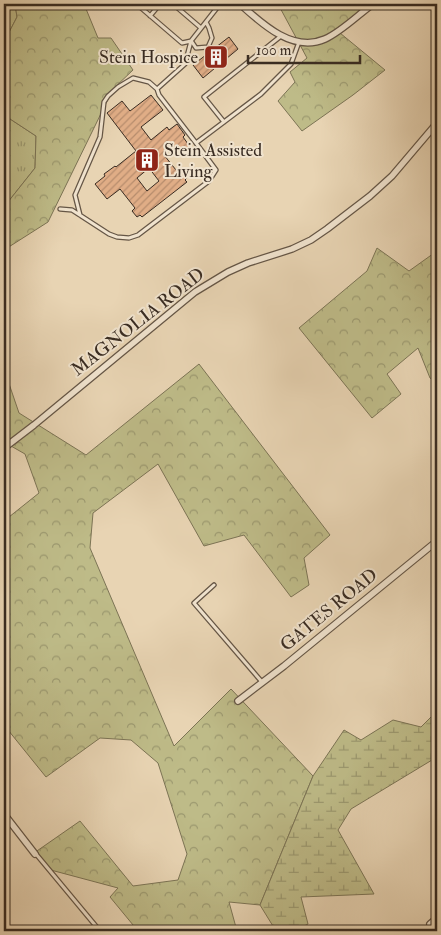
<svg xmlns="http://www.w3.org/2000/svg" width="441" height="935" viewBox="0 0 441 935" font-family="'IM FELL Double Pica',serif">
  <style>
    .grass { fill: url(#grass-tufts); stroke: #7c7455 }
    .forest { fill: url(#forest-crowns); stroke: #7c7455 }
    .wetland { fill: url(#wetland-marsh); stroke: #7c7455 }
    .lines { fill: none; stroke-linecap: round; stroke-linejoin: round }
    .stream { stroke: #747e7c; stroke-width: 2.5 }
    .building { fill: url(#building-hatch); stroke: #392c22; fill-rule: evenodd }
    .service-casing { stroke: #655646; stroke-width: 5.5 }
    .minor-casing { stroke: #655646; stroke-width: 8 }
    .service { stroke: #f0e3ce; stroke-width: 3 }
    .minor { stroke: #f0e3ce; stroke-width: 5.5 }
    .labels { text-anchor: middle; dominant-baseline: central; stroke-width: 4; stroke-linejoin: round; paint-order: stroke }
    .poi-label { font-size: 18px; fill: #392c22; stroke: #f0e3ce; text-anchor: end }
    .street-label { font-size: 18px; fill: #392c22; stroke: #f0e3ce }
  </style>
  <defs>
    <pattern id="grass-tufts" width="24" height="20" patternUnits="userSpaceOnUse" patternTransform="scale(1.25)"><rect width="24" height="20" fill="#bebb88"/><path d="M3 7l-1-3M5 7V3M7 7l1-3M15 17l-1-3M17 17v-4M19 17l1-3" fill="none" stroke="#9b986f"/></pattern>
    <pattern id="forest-crowns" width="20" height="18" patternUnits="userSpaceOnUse" patternTransform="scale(1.25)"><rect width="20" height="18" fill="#bebb88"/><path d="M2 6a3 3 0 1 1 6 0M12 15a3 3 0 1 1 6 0" fill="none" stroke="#9b986f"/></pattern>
    <pattern id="wetland-marsh" width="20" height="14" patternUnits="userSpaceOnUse" patternTransform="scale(1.25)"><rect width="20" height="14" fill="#bebb88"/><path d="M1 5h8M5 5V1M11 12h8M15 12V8" fill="none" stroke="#9b986f"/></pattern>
    <pattern id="building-hatch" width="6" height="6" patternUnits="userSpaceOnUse" patternTransform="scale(1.25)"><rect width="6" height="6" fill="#e0ad86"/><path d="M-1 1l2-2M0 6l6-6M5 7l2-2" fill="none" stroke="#b78d6d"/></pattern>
  </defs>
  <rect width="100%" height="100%" fill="#e8d4b3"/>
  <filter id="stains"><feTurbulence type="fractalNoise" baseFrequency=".004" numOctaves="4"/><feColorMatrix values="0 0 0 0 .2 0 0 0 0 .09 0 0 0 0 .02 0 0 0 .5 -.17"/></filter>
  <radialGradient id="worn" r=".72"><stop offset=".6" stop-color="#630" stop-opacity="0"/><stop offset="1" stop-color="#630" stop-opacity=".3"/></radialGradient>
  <path class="grass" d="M4 4H15L17 17 4 42Z
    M4 115 36 136 35 168 4 207Z"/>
  <path class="forest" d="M15 4H84L98 38H111L133 70 113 89 48 222 4 250V207L35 168 36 136 4 115V42L17 17Z
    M278 4H377L340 33 385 70 353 95 302 131 278 101 295 82 290 72 307 58Z
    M377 248 409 271 437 251V383L430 378 418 348 387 374 401 394 372 418 299 328 367 271Z
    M199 364 330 535 304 558 309 585 291 597 244 535 204 546 158 464 93 513 90 548 174 746 231 689 313 776 260 905 229 902 237 931H138L110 897 118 888 47 869 34 853 80 821 133 886 178 880 187 854 158 763 131 740 100 738 46 777 4 725V521L39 493 25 454 4 442V369L19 413 86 455Z"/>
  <path class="wetland" d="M437 711V757L351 809 338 830 374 894 301 897 308 924 294 931H276L260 905 313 776 344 730 361 740 393 720 421 727Z"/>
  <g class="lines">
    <path class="stream" d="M125 4 129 6"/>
  </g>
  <path class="building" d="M229 37 238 49 203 78 193 65Z
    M151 95 163 110 141 127 151 140 167 127 169 130 177 124 185 135 183 137 191 148 183 154 177 145 164 155 180 175 183 173 187 178 185 180 187 182 142 217 140 215 137 217 132 211 135 208 120 189 107 199 95 184 105 176 104 174 115 166 116 167 136 151 107 113 122 101 130 111ZM149 168 159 181 147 191 137 178Z"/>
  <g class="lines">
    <defs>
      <path id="service" d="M139 4 140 7 182 43 191 41 220 4
        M173 4 201 28
        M210 4 216 9
        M150 16 160 4
        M191 41 185 64 157 89 159 95 196 143
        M192 42 196 48 208 47 212 38 209 28 206 22
        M224 122 204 97 281 36
        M60 209 72 210 109 234 117 237 129 238 138 235 209 181 216 170 196 143 261 94 291 64 299 42
        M80 215 75 195 100 137 104 102 108 96 118 87 133 78 149 82 157 89
        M214 585 194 603 262 682
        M36 854 100 931"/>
      <path id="minor" d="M240 4C262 24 293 53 325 39 341 32 359 14 373 4
        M4 448 34 425 195 292 228 272 248 263 292 249 311 240 327 229 370 196 392 176 437 123
        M238 701 284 666 437 541
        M4 814 35 854
        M430 924 437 918"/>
    </defs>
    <use href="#service" class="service-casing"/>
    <use href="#minor" class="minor-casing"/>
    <use href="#service" class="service"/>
    <use href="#minor" class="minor"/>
  </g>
  <defs>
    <symbol id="building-square" viewBox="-11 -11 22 22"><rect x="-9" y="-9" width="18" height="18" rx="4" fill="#8f2418" stroke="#f0e3ce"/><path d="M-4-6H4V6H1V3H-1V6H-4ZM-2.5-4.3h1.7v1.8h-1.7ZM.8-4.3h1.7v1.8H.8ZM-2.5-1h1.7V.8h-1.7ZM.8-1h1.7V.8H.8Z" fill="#fff"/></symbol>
  </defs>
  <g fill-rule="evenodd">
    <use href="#building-square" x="202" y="43" width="28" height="28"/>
    <use href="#building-square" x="133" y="146" width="28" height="28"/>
  </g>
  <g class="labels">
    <g class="poi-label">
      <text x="198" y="57">Stein Hospice</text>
      <text x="164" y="150" text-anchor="start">Stein Assisted<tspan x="164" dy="21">Living</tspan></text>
    </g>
    <g class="street-label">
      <text transform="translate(138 322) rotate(-38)">MAGNOLIA ROAD</text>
      <text transform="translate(329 610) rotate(-39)">GATES ROAD</text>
    </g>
  </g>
  <rect width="441" height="935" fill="none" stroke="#e8d4b3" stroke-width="20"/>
  <rect x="5" y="5" width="431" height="925" fill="none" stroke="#392c22" stroke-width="2.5"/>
  <rect x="10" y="10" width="421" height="915" fill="none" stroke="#392c22"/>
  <path d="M248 55v8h112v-8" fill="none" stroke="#392c22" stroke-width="2.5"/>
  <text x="256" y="55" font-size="15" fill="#392c22" stroke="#f0e3ce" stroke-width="4" paint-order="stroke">100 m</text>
  <rect width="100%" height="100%" filter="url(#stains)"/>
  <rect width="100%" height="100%" fill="url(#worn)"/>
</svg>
